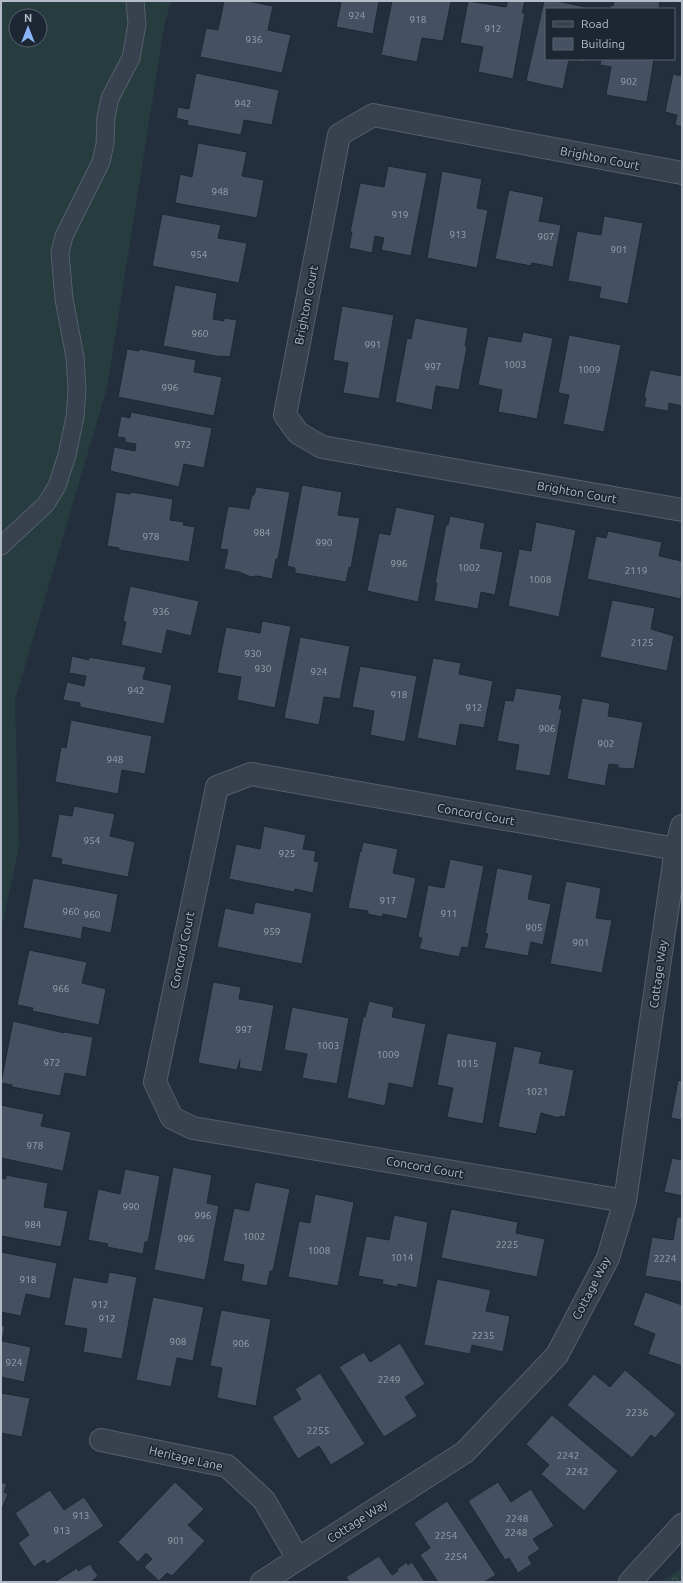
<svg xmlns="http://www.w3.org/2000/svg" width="683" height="1583" viewBox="0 0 683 1583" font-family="Ubuntu,sans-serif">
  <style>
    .grass { fill: #263c3f; fill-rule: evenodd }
    .park { fill: url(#park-crowns) }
    .building { fill: #455162; stroke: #1f2835 }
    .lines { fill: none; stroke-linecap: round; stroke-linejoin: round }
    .service-casing { stroke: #565f6c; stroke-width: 19 }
    .minor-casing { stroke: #565f6c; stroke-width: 24 }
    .tertiary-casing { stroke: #565f6c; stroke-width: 24 }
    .service { stroke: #38414e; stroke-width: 17 }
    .minor { stroke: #38414e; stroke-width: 22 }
    .tertiary { stroke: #38414e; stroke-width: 22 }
    .labels { text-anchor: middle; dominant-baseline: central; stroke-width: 3.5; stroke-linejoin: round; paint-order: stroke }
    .number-label { font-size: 10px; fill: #98a1af }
    .street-label { font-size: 12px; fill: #b4bcc9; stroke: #1d2633 }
  </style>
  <defs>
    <pattern id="park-crowns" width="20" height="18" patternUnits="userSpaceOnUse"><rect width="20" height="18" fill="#263c3f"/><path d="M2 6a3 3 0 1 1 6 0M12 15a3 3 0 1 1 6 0" fill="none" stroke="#435659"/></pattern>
  </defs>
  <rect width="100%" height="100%" fill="#242f3e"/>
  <path class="grass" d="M1 1H171L164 27 107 388 15 700 19 847 1 931ZM16 16H40V40H16Z"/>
  <path class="park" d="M682 1568V1582H661Z"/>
  <path class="building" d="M224 1H247L273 6 268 30 291 35 282 73 200 57 206 28 218 30Z
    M329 1H379L373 34 336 27 341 3Z
    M392 1H451L443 41 422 38 417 62 381 55Z
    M468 1 506 7 508 1H525L522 13H525L513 79 478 72 483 47 460 43Z
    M544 1H557L595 9H546V59H584V62L569 59 563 89 526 81Z
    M614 1H660L659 9H610V5L613 6Z
    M601 59H654L647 102 606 95 611 67 600 65Z
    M196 73 279 90 272 125 244 120 241 135 187 125 188 121 176 118 178 107 189 109Z
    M673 74 682 76V127L675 125 677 115 665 112Z
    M198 143 247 152 242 176 264 180 257 218 175 203 180 174 192 177Z
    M388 166 427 173 411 256 381 250 384 238 375 236 372 253 349 248 352 232H350L360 183 384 187Z
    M442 171 482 179 477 208 488 210 477 268 427 258Z
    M509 190 544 197 539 221 561 225 553 267 532 263 531 266 495 259Z
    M162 214 221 225 218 238 247 243 239 283 152 266Z
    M604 216 643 223 628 304 599 298 601 287 568 281 577 231 601 235Z
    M175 285 217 293 213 319 224 321V318L237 320 230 357 221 356V357L163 346Z
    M342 306 394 315 379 399 343 393 348 363 333 360Z
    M415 318 468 328 465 346 467 347 459 390 436 386 432 410 395 402 407 338 411 339Z
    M523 332 553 338 537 419 498 412 502 390 478 385 488 336 521 342Z
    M569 335 621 345 604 432 563 424 569 395 558 393Z
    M127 349 139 351V349L196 360 194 372 222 377 214 416 118 397Z
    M650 370 682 376V406L669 403 668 411 644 407 646 398 644 397Z
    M131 412 212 428 204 468 184 464 179 487 110 471 114 447 135 451 136 444 125 442V438L117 437 121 416 130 418Z
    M302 485 342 492 338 515 360 518 351 568 349 567 346 582 295 573V568L287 566Z
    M256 487 290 492 278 559H276L272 579 257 576 251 577 239 572 224 569 228 550 220 549 228 506 249 509 252 495H254Z
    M116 492 130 494 131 492 173 499 170 520 184 522 183 525 195 527 189 562 119 550V548L107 546Z
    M396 507 435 515 418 602 367 591 379 533 390 535Z
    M450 516 485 523 480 548 503 552 495 595 481 592 478 609 434 601 437 583H435L446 525H448Z
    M536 522 576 530 559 617 508 606 519 549 531 551Z
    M608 531 662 542 659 556 682 561 681 599 587 579 596 536 606 538Z
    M130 586 199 601 191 636 167 630 162 654 121 645 126 622 123 621Z
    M612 600 655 608 651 629 674 636 667 671 600 657Z
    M262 621 291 626 275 708 237 700 241 677 217 673 226 627 260 633Z
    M300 637 350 646 340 699 324 697 319 725 284 718Z
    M72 656 89 660V657L146 667 143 679 172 685 164 724 80 707V703L63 700 67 682 84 686 86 676 69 673Z
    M433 658 461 663 459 674 493 681 484 728 460 724 456 746 417 738Z
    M360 666 417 676 405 742 370 735 374 711 352 707Z
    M516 688 562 695 559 709H562L550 776 515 770 519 745 497 741 505 700 513 701Z
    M582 698 610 703 608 716 643 722 634 769 618 768V765L609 764 605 786 567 779Z
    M71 720 152 736 145 774 122 770 118 794 55 782 61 747 66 748Z
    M74 806 115 814 110 836 135 842 128 877 61 864 62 859 51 857 59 814 72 816Z
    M264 826 306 835 303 849 316 851 314 861 319 862 313 893 295 889 294 892 229 879 236 844 260 849Z
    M363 842 398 849 393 873 416 878 407 919 383 914 382 917 368 914V911L348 908 360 851 361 852Z
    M450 859 484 866 468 948 462 947 459 957 419 949 422 938 418 937 428 885 444 888Z
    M497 868 533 875 528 899 551 904 543 945 531 942 528 956 484 948 488 934 485 933Z
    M33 878 118 894 111 933 83 927 81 939 23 928Z
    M566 881 601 888 596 918 612 920 602 973 550 964Z
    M255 902 312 913 302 964 217 947 225 908 253 914Z
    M29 950 87 962 82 983 106 989 99 1025 32 1011 33 1008 17 1005Z
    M213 982 241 987 239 999 274 1005 262 1072 239 1068 240 1060 237 1070 198 1063Z
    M369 1001 394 1007 392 1017 426 1024 413 1088 389 1083 385 1106 347 1098 363 1017H365Z
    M292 1007 349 1018 337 1084 302 1078 307 1054 284 1050Z
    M13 1021 64 1033V1032L93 1037 86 1077 65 1073 60 1096 12 1087V1085L1 1083Z
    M447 1033 497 1042 483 1124 447 1117 453 1088 437 1085Z
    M514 1046 542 1052 539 1063 574 1070 565 1117 560 1116 559 1118 541 1113 536 1134 498 1127Z
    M678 1080 682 1081V1120L671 1118Z
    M1 1105 44 1114 41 1126 71 1132 63 1171 1 1158Z
    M672 1158 682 1160V1196L664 1192Z
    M173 1167 212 1175 207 1203 219 1206 205 1280 154 1270Z
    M125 1169 160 1176 148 1242H145L143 1254 107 1247 108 1244 88 1240 98 1189 120 1194Z
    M6 1175 48 1183 44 1207 68 1211 61 1247 1 1236V1178L6 1179Z
    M255 1182 290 1189 273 1271H270L267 1286 241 1281 244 1265 223 1261 234 1208 249 1211Z
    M315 1194 354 1202 338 1286 288 1277 299 1221 310 1223Z
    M451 1209 518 1222 516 1233 545 1239 537 1277 441 1258Z
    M394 1215 428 1222 417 1288 398 1284V1287L382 1284 383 1280 358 1276 366 1236 389 1240Z
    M677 1217H682V1282L645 1276 652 1237 673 1240Z
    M1 1252 57 1263 50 1299 26 1294 21 1316 1 1312Z
    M109 1272 137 1277 122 1359 83 1352 87 1329 64 1325 73 1277 107 1283Z
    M437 1279 491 1290 486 1311 510 1316 503 1352 472 1345 470 1354 424 1345Z
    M645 1292 682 1305V1366L648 1354 655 1334 633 1325Z
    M153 1297 204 1307 193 1361 177 1358 171 1387 136 1380Z
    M221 1310 271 1319 256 1406 217 1398 222 1368 210 1366Z
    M1 1325 5 1326 2 1341 31 1347 24 1382 1 1377Z
    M400 1343 425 1384 405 1397 417 1416 384 1437 339 1367 364 1352 370 1362Z
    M625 1370 676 1414 655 1438 651 1435 632 1458 567 1405 594 1374 610 1387Z
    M320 1373 365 1444 331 1465 319 1446 298 1459 272 1417 301 1399 295 1389Z
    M1 1393 30 1398 22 1437 1 1433Z
    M552 1415 618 1471 584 1511 541 1474 549 1465 526 1444Z
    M1 1482 7 1484 4 1492 8 1494 1 1511Z
    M175 1482 204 1509 188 1525 205 1541 172 1576 167 1573 159 1581 144 1567 152 1559 146 1553 138 1562 118 1542Z
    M498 1482 511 1502 531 1489 554 1526 533 1539 540 1549 528 1557 532 1564 518 1573 509 1558 505 1560 468 1501Z
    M50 1490 64 1510 84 1497 104 1526 47 1564 44 1560 34 1567 18 1543 29 1535 15 1513Z
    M447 1501 496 1575 484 1582H438L420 1555 430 1548 414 1523Z
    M379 1556 392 1575 398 1571 397 1569 407 1562 408 1565 412 1562 425 1582H349L346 1577Z
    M90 1564 98 1576 91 1582H55L77 1568 78 1571Z"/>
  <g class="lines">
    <defs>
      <path id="service" d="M1 546 46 504 57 486 67 455 75 417 77 390 75 357 64 299 60 253 64 236 101 162 105 144 106 117 110 98 131 58 137 24 135 1"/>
      <path id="minor" d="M682 173 373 115 339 135 285 415 298 433 322 447 682 510
        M625 1201 193 1128 172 1118 155 1082 217 787 251 774 676 849
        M101 1440 227 1466 264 1500 298 1559
        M262 1582 465 1452 557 1355 608 1258 625 1201 676 849 682 826"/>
      <path id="tertiary" d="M630 1582 682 1525"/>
    </defs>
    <use href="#service" class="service-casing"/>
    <use href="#minor" class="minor-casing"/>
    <use href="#tertiary" class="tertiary-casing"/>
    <use href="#service" class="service"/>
    <use href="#minor" class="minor"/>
    <use href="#tertiary" class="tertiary"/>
  </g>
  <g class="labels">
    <g class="number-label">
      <text x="357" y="15">924</text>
      <text x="418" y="19">918</text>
      <text x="493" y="28">912</text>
      <text x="254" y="39">936</text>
      <text x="629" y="81">902</text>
      <text x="243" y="103">942</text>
      <text x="220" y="191">948</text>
      <text x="400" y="214">919</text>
      <text x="458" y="234">913</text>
      <text x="546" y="236">907</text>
      <text x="619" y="249">901</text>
      <text x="199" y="254">954</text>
      <text x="200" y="333">960</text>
      <text x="373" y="344">991</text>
      <text x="515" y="364">1003</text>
      <text x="433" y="366">997</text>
      <text x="589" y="369">1009</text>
      <text x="170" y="387">996</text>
      <text x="183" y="444">972</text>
      <text x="262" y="532">984</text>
      <text x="151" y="536">978</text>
      <text x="324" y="542">990</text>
      <text x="399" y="563">996</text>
      <text x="469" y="567">1002</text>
      <text x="636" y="570">2119</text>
      <text x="540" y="579">1008</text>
      <text x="161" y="611">936</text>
      <text x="642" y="642">2125</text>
      <text x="253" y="653">930</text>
      <text x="263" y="668">930</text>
      <text x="319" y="671">924</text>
      <text x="136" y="690">942</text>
      <text x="399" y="694">918</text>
      <text x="474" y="707">912</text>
      <text x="547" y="728">906</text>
      <text x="606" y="743">902</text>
      <text x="115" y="759">948</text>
      <text x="92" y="840">954</text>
      <text x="287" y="853">925</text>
      <text x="388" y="900">917</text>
      <text x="71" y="911">960</text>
      <text x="449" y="913">911</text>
      <text x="92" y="914">960</text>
      <text x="534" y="927">905</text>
      <text x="272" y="931">959</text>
      <text x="581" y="942">901</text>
      <text x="61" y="988">966</text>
      <text x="244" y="1029">997</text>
      <text x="328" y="1045">1003</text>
      <text x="388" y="1054">1009</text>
      <text x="52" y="1062">972</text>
      <text x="467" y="1063">1015</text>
      <text x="537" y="1091">1021</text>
      <text x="35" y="1145">978</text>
      <text x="131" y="1206">990</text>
      <text x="203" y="1215">996</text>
      <text x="33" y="1224">984</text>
      <text x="254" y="1236">1002</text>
      <text x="186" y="1238">996</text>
      <text x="507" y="1244">2225</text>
      <text x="319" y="1250">1008</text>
      <text x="402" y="1257">1014</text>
      <text x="665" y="1258">2224</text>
      <text x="28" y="1279">918</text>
      <text x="100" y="1304">912</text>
      <text x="107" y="1318">912</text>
      <text x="483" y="1335">2235</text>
      <text x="178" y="1341">908</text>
      <text x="241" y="1343">906</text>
      <text x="14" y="1362">924</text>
      <text x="389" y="1379">2249</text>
      <text x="637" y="1412">2236</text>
      <text x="318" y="1430">2255</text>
      <text x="568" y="1455">2242</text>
      <text x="577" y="1471">2242</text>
      <text x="81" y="1515">913</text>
      <text x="517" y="1518">2248</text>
      <text x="62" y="1530">913</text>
      <text x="516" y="1532">2248</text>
      <text x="446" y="1535">2254</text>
      <text x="176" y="1540">901</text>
      <text x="456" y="1556">2254</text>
    </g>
    <g class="street-label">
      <text transform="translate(600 158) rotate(11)">Brighton Court</text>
      <text transform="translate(306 305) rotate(-79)">Brighton Court</text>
      <text transform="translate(577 492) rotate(10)">Brighton Court</text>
      <text transform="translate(476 814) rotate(10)">Concord Court</text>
      <text transform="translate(182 950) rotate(-78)">Concord Court</text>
      <text transform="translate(658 974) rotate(-82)">Cottage Way</text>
      <text transform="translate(425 1167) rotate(10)">Concord Court</text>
      <text transform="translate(591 1288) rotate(-63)">Cottage Way</text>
      <text transform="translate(186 1458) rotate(13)">Heritage Lane</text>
      <text transform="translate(357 1521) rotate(-33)">Cottage Way</text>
    </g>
  </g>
  <rect width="683" height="1583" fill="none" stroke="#b4bcc9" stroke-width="4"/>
  <rect x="545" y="8" width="130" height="52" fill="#1d2633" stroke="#59626f"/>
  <rect x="553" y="21" width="20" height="6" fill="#38414e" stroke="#59626f"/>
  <text x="581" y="28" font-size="12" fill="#b4bcc9">Road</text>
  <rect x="553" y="38" width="20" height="12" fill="#455162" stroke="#59626f"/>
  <text x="581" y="48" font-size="12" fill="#b4bcc9">Building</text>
  <g transform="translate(28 28)"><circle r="19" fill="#1d2633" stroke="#59626f"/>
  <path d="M0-3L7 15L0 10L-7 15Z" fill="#8ab4f8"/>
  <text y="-6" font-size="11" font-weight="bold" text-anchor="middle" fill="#b4bcc9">N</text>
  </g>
</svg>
